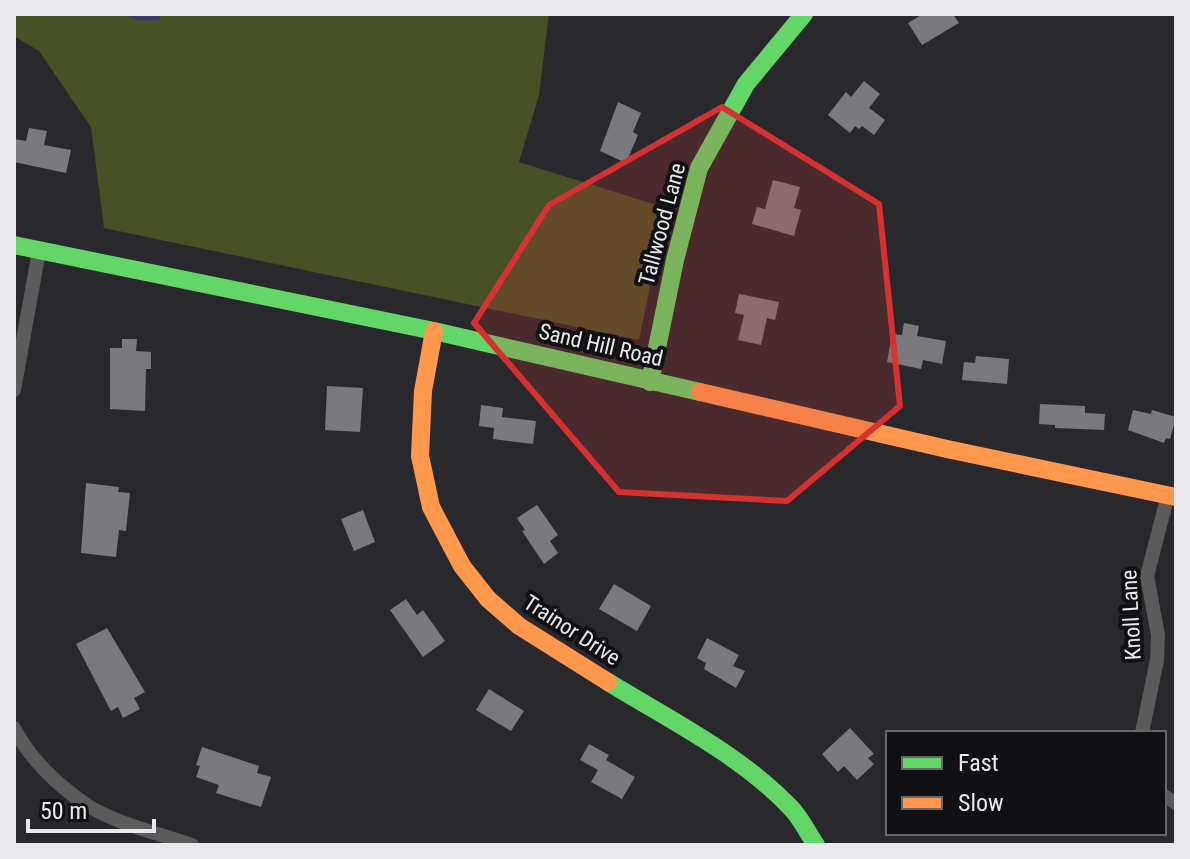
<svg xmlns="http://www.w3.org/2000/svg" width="1190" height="859" viewBox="0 0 1190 859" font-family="'Roboto Condensed',sans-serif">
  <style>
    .green { fill: #485026 }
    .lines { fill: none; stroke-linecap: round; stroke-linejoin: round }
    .stream { stroke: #3f386f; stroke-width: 5 }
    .building { fill: #7a7a7d }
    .street { stroke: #5b5b5b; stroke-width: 14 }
    .fast { stroke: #63d668; stroke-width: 18 }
    .slow { stroke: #ff974d; stroke-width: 18 }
    .marked { fill: #d73232; fill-opacity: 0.2; stroke: #d73232; stroke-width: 6; stroke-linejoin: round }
    .labels { text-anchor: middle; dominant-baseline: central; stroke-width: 8; stroke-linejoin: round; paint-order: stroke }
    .street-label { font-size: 22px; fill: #e9e9ed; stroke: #111114 }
  </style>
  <rect width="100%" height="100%" fill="#29292d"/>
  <path class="green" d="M14 14H549L539 95 519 162 666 208 639 340 104 228 91 127 39 51 14 36Z"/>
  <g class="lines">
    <path class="stream" d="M129 14 137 18H157L159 14"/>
  </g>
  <path class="building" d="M923 14H953L959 23 922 45 908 23Z
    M864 81 880 94 869 108 885 120 874 135 862 126 859 129 855 126 850 133 828 115 846 92 851 97Z
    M618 102 641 113 633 132 638 135 626 163 600 151Z
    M29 128 47 131 44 145 71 150 66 173 14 162V139L26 141Z
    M773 180 800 187 794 208 801 210 794 236 752 224 757 207 765 209Z
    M739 294 779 302 775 320 767 318 761 345 738 340 744 315 735 313Z
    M904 323 919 326 917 336 946 341 942 364 923 360 921 369 887 362 892 334 902 335Z
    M122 339H137L136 351 151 352V369H146L145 411 110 409V348H122Z
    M976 356 1009 359 1007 384 962 380 964 362 975 363Z
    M327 386 363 388 360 432 325 430Z
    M1040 404 1085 406V413L1105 414 1104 430 1055 428V425L1039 424Z
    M481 405 503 408 502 417 536 421 533 444 493 439 494 428 479 426Z
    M1133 410 1151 414 1152 410 1176 417 1170 439 1166 438 1164 443 1128 430Z
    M86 483 119 487 118 492 130 493 126 531 119 530 116 557 81 553Z
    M537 505 558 535 550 541 558 553 544 564 522 531 525 530 517 518Z
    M363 510 375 542 354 551 341 519Z
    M614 584 651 606 637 631 599 609Z
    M406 599 417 615 423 610 445 641 423 657 390 610Z
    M107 628 145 692 134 698 140 709 123 718 118 707 111 711 76 644Z
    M707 638 739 655 733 666 745 671 736 688 704 669 706 663 697 658Z
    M489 689 524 711 511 731 476 710Z
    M850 728 874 754 868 758 874 764 857 780 844 766 838 772 822 754Z
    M589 744 609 755 606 760 635 777 622 799 591 782 598 770 580 760Z
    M202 747 259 766 257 773 271 777 261 807 216 793 219 785 196 777 200 766 196 765Z"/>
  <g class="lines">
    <path class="street" d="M14 390 39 251
      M14 728C30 759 58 786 87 805 114 823 161 834 192 845
      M1142 733 1157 660 1158 635 1147 576 1168 495
      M1164 796 1176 803"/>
    <path class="fast" d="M14 245 434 331 700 392
      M650 382 675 260 699 168 746 84 804 14
      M608 682C670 720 741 755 792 809 801 819 808 833 816 845"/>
    <path class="slow" d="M434 331 423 391 420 456 431 507 462 566 488 599 519 626 608 682
      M700 392 947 449 1176 497"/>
  </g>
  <path class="marked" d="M722 107 879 204 900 406 787 501 619 492 474 323 549 205Z"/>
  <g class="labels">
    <g class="street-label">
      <text transform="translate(662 224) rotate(-75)">Tallwood Lane</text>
      <text transform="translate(601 345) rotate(13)">Sand Hill Road</text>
      <text transform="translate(1131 615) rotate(-93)">Knoll Lane</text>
      <text transform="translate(572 630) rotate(33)">Trainor Drive</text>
    </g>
  </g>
  <rect width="1190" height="859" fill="none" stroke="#e9e9ed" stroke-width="32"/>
  <rect x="886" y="731" width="280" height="104" fill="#111114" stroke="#67676b" stroke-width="2"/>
  <rect x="902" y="757" width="40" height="12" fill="#63d668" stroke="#67676b" stroke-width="2"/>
  <text x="958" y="771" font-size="24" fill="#e9e9ed">Fast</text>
  <rect x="902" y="797" width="40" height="12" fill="#ff974d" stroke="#67676b" stroke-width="2"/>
  <text x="958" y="811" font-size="24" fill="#e9e9ed">Slow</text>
  <path d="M28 819v12h126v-12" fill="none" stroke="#e9e9ed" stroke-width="4"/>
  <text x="40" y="819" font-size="24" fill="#e9e9ed" stroke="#111114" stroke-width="6" paint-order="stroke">50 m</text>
</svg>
